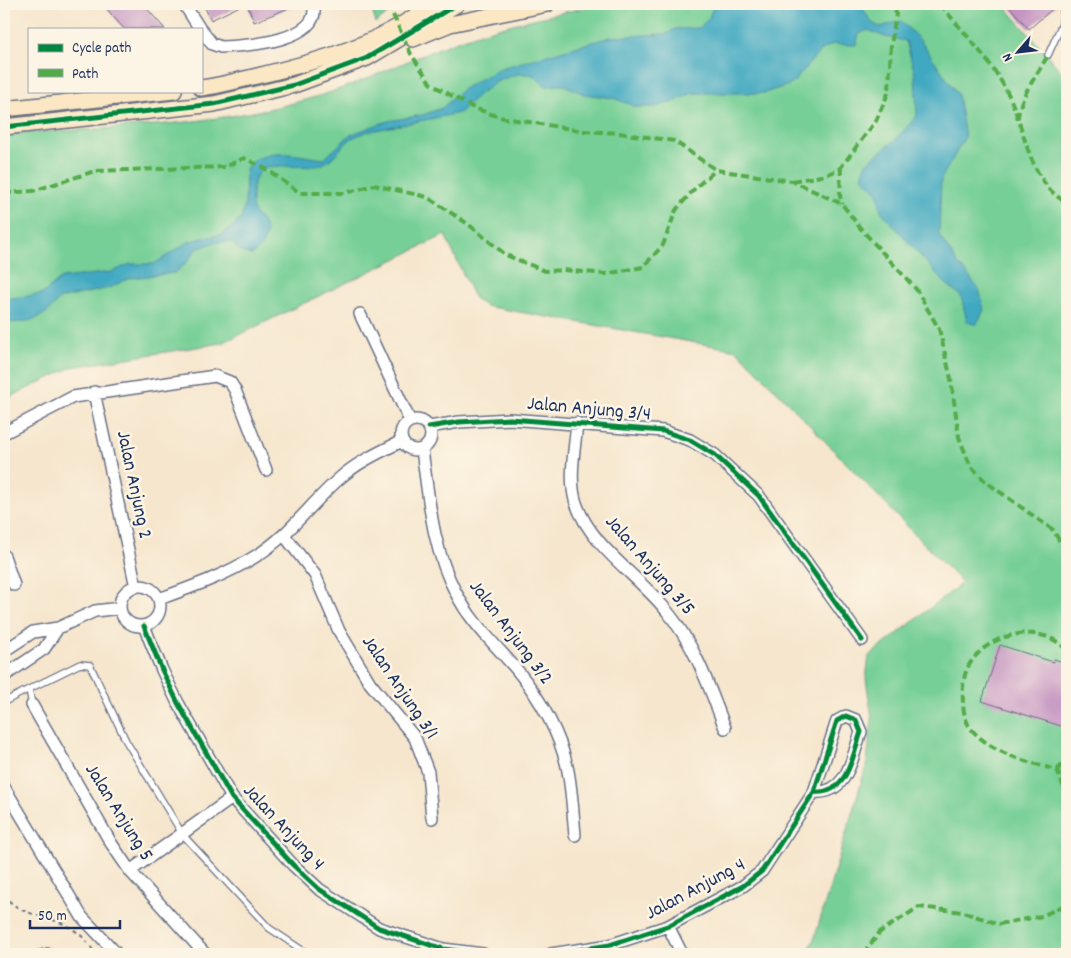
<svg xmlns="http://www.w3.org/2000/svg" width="1071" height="958" viewBox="0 0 1071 958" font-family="Dekko,sans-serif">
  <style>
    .green { fill: #76cf96; stroke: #487f7a }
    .water { fill: #41a9c1; stroke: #2e6c90 }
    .building { fill: #c392c1 }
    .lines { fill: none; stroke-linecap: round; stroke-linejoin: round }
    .lane-casing { stroke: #686f85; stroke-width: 8 }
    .street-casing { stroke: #686f85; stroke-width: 14 }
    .secondary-casing { stroke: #686f85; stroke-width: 18 }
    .path { stroke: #686f85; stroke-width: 2; stroke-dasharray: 4 4; stroke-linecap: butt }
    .lane { stroke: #fff; stroke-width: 5.5 }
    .street { stroke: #fff; stroke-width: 11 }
    .secondary { stroke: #fbe7c3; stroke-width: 15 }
    .quiet { stroke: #52ab49; stroke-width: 4; stroke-dasharray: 8 4; stroke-linecap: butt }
    .cycleway-casing { stroke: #fcf5e5; stroke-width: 8 }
    .cycleway { stroke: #00873e; stroke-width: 5 }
    .labels { text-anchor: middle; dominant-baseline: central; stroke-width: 5; stroke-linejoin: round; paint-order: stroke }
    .street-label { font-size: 20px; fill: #1b2f5e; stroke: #fcf5e5 }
  </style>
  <rect width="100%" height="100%" fill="#fcf5e5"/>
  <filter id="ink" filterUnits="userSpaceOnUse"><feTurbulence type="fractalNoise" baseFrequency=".02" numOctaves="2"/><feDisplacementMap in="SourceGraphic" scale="10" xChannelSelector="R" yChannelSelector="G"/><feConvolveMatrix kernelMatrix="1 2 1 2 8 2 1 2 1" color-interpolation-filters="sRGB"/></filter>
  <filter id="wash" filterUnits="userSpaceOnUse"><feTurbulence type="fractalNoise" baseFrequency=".0096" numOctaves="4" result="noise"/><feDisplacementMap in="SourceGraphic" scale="20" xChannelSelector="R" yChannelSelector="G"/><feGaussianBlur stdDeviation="1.12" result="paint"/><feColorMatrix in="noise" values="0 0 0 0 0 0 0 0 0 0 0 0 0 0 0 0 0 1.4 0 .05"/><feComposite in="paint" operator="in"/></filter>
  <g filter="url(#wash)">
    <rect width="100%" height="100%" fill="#f6e6cd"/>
    <path class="green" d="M370 4H400L376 23Z
      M603 4H1003L1067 78V954H807L815 937 867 763 872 718 866 679 869 656 962 583 737 350 485 306 476 300 472 293 445 235 222 343 72 367 4 400V134C106 128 213 127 312 98 369 82 421 52 478 34 519 21 561 13 603 4Z"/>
    <path class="water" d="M714 4H734L738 6C753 0 778 8 795 8L799 4H860L872 23 880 27 901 21 920 40 958 95 965 137 941 179 939 235 956 261 979 289 984 310 976 325 967 321 961 296 943 281 881 211 878 193 862 177 866 163 894 141 917 116 915 74 906 41 885 37 868 30 859 34 856 45 833 44 820 51 792 84 764 93H692L674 102 654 107H636L613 98 584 94 564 85 546 86 531 74H517L498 81 479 94 459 113 366 132C361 134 356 136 352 138 341 146 333 161 320 165 303 170 267 160 258 174 252 182 250 202 254 211 255 215 259 217 261 220 272 233 263 246 252 255L241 252 232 242H215L197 249 187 262 175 273 130 278 109 288 59 299C43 321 29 322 4 323V299L42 294 62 278 112 272 130 264H154L190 241 223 234 241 219 245 204 246 168C266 145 298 156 324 159L350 135 365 129 388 121 423 115 442 108 463 89 498 69 610 37 666 34 675 29 699 28 709 18Z"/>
    <g id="blocks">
      <path class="building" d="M113 4H143L165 29H124L107 9Z
        M203 4H244L211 20Z
        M247 4H299L254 22Z
        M1007 4H1058L1029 29Z
        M1000 645 1053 662 1054 659 1067 663V728L982 701Z"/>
    </g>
  </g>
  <g filter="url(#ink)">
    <use href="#blocks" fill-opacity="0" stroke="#686f85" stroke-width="1"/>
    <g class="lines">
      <defs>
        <path id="lane" d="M1048 55 1062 24 1064 4
          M4 702 29 689
          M32 705 29 689 80 664 90 665 126 741 183 835 269 928 308 954
          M38 954 47 951 54 954"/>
        <path id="street" d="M184 4 200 29
          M201 30 212 44 221 47C245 46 324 41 313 4
          M360 314 410 421
          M94 392 136 587
          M401 435a15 15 0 1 1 30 0a15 15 0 1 1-30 0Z
          M577 423C575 448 568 479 576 503 591 547 638 575 666 610 695 645 709 686 725 728
          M429 427 459 422 510 419 663 431 690 440 715 455 759 496 862 640
          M4 433 73 397 215 376 230 382 235 390 266 470
          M422 450C429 499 432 548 456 593 471 623 496 645 517 670 540 698 561 735 568 771 572 792 573 814 575 835
          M284 535 315 575 339 631 370 683 415 738 428 772 432 818
          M4 556 14 585
          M120 606a20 20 0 1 1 40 0a20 20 0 1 1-40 0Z
          M159 599C192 587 226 575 256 556 289 536 311 503 340 478 358 462 380 452 402 441
          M144 626 162 670 178 703 232 798 293 865 319 889 379 928 443 949 483 954
          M4 651 33 632 58 628 95 611 120 608
          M4 676 44 649 58 628
          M32 705 111 843 130 871 205 954
          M4 787 82 917 117 954
          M130 871 232 798
          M668 926 682 954
          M551 954 610 945 668 926 743 886 762 871 814 792 837 721 846 716 856 720 861 732C852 757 848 795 814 792"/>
        <path id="secondary" d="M413 39 450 24 547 4
          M201 88C220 86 239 80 257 76 320 61 381 44 432 4
          M4 109 174 91
          M4 127 214 104 294 85 367 58 457 4"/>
      </defs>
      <use href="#lane" class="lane-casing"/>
      <use href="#street" class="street-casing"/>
      <use href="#secondary" class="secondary-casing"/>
      <path class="path" d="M4 894C22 925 70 907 95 954"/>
      <use href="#lane" class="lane"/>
      <use href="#street" class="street"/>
      <use href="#secondary" class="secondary"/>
      <path class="quiet" d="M388 4 411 54 431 84 472 107 499 117 583 131 619 133 674 141 716 170 792 181 842 204 861 229 916 289 939 329 951 379 959 437 970 465 986 482 1053 530 1067 553
        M940 4C962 31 988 57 1005 88 1027 127 1025 179 1067 203
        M1018 118C1019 97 1038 74 1048 55
        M841 167 840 196 842 204
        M792 181C810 177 827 178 841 167L876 121 889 91 891 45 896 14 894 4
        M4 193 33 191 95 171 225 167 244 158 268 170 300 193H345L374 185 427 197 468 224 506 255 545 271 563 270 606 274 643 267 663 245 676 210 696 187 716 170
        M1067 650C1041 622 991 632 971 662 963 673 962 688 963 702 963 711 966 724 972 730 993 754 1028 762 1057 770L1067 795
        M1057 770 1067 760
        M863 954 880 932 919 907 963 912 999 924 1042 916 1067 904"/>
      <defs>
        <path id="cycleway" d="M4 127 214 104 294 85 367 58 457 4
          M429 427 459 422 510 419 663 431 690 440 715 455 759 496 862 640
          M144 626 162 670 178 703 232 798 293 865 319 889 379 928 443 949 483 954
          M551 954 610 945 668 926 743 886 762 871 814 792 837 721 846 716 856 720 861 732C852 757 848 795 814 792"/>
      </defs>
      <use href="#cycleway" class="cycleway-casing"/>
      <use href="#cycleway" class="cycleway"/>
    </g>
  </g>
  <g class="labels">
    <g class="street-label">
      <text transform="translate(589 410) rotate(5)">Jalan Anjung 3/4</text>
      <text transform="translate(133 485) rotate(78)">Jalan Anjung 2</text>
      <text transform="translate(649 566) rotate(49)">Jalan Anjung 3/5</text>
      <text transform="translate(510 633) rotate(53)">Jalan Anjung 3/2</text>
      <text transform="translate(399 688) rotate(56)">Jalan Anjung 3/1</text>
      <text transform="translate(118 813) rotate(58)">Jalan Anjung 5</text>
      <text transform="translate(283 828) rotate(47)">Jalan Anjung 4</text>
      <text transform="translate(696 890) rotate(-28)">Jalan Anjung 4</text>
    </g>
  </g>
  <rect width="1071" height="958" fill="none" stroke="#fcf5e5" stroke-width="20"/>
  <rect x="28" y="28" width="175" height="65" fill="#fcf5e5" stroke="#a2a6af"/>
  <rect x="38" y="44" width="25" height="8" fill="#00873e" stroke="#a2a6af"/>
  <text x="72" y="52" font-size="15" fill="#1b2f5e">Cycle path</text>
  <rect x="38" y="69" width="25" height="8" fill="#52ab49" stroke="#a2a6af"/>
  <text x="72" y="78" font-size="15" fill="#1b2f5e">Path</text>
  <g transform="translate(1018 52) rotate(242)" stroke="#fcf5e5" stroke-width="4" paint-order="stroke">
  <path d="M0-4L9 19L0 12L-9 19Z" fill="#1b2f5e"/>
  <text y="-8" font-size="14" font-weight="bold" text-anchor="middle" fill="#1b2f5e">N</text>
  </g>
  <path d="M30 920v8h90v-8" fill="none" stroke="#1b2f5e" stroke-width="2.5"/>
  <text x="38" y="920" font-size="15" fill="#1b2f5e" stroke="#fcf5e5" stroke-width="4" paint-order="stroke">50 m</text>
</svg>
